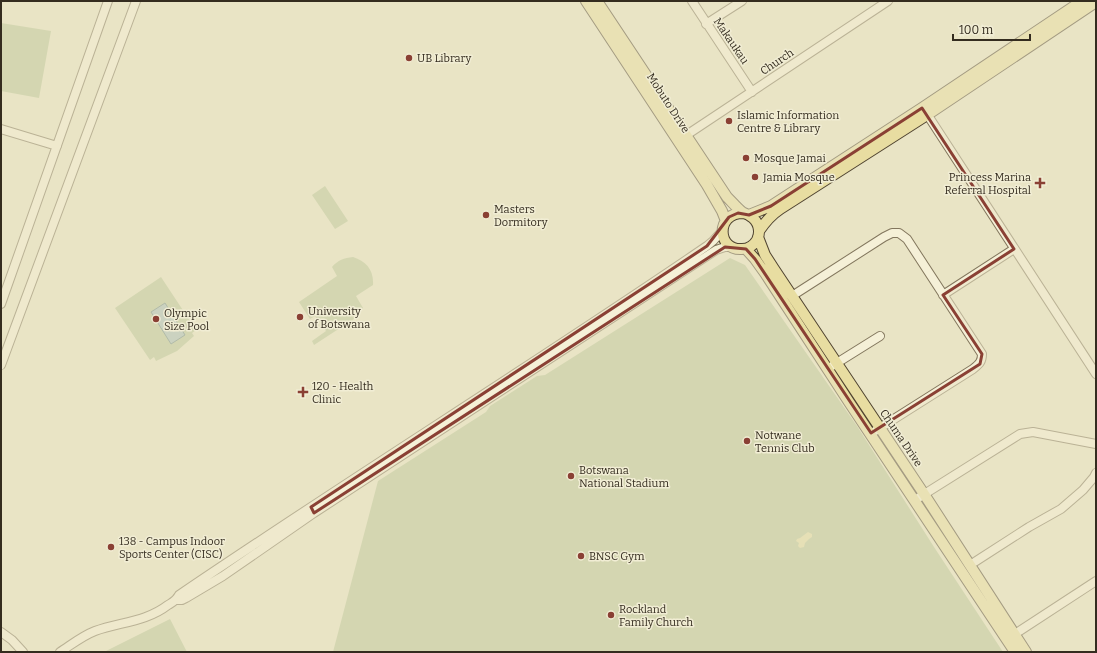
<svg xmlns="http://www.w3.org/2000/svg" width="1097" height="653" viewBox="0 0 1097 653" font-family="Bitter,serif">
  <style>
    .green { fill: #bac69a }
    .sand { fill: #e2dba5 }
    .water { fill: #a6bdba; stroke: #6e8a87 }
    .lines { fill: none; stroke-linecap: round; stroke-linejoin: round }
    .minor-casing { stroke: #82765d; stroke-width: 10 }
    .major-casing { stroke: #504431; stroke-width: 12 }
    .minor { stroke: #f5f0d7; stroke-width: 8 }
    .major { stroke: #e8dda1; stroke-width: 10 }
    .marked { fill: none; stroke: #8a4034; stroke-width: 3; stroke-linejoin: round }
    .poi-dot { fill: #8a4034; stroke: #f1edd4; stroke-width: 1.5 }
    .labels { text-anchor: middle; dominant-baseline: central; stroke-width: 3; stroke-linejoin: round; paint-order: stroke }
    .street-label { font-size: 11px; fill: #342c1f; stroke: #f1edd4 }
    .poi-label { font-size: 11px; fill: #342c1f; stroke: #f1edd4; text-anchor: start }
  </style>
  <rect width="100%" height="100%" fill="#e9e4c5"/>
  <path class="green" d="M1 23 51 31 39 98 1 91Z
    M325 186 348 221 335 229 312 195Z
    M353 257C366 261 374 270 373 285L356 296 363 308 358 312 360 315 314 345 312 341 326 331 315 316 310 319 299 302 337 276 332 267C338 260 344 258 353 257Z
    M730 258 745 265 857 426 934 547 1003 652H333L378 481 486 412 490 406 537 376 545 375Z
    M161 277 196 330 192 333 194 336 177 351 156 361 154 357 150 360 115 308Z
    M170 619 187 652H104Z"/>
  <path class="sand" d="M808 532 812 534V537L809 539 805 543 804 547 800 548 798 546 799 543 796 541 797 539 800 538Z"/>
  <path class="water" d="M165 303 185 335 171 344 151 312Z"/>
  <g class="lines">
    <defs>
      <path id="minor" d="M692 1 752 92
        M706 24 742 1
        M925 111 1096 374
        M1 129 57 146
        M682 138 888 1
        M943 295 1014 249
        M792 296 884 237 892 233H899L907 239 982 354C982 362 979 364 973 369L875 431
        M1 304 108 1
        M1 365 136 1
        M832 366 880 336
        M915 500 1020 434 1033 432 1096 444
        M970 565 1029 527 1061 509 1083 490 1094 477 1096 473
        M176 600H182L186 598 223 576 314 513 716 250 725 247H732
        M1 632 12 640 23 652
        M1015 634 1096 581
        M60 652C71 645 82 636 95 631 120 622 146 622 168 605 173 602 176 601 179 595 354 476 533 365 707 246L713 241 723 230"/>
      <path id="major" d="M586 1 707 185 722 211 726 221
        M597 1 727 197C732 202 737 208 742 212 745 214 748 214 750 216 759 221 761 232 757 240 754 245 748 249 742 249 717 251 715 213 743 213
        M749 215 771 206 922 108 1082 1
        M759 231C765 222 771 215 780 209L927 115 1096 2
        M758 237 765 255 774 269 924 494 1026 652
        M746 249 755 259 765 273 849 402 1015 652"/>
    </defs>
    <use href="#minor" class="minor-casing"/>
    <use href="#major" class="major-casing"/>
    <use href="#minor" class="minor"/>
    <use href="#major" class="major"/>
  </g>
  <path d="M0 0H1097V653H0ZM922 108 1014 249 943 295 982 354 980 364 871 433 755 259 746 249 725 247 314 513 311 507 707 246 729 217 738 213 749 215 771 206Z" fill="#e9e4c5" fill-opacity=".55" fill-rule="evenodd"/>
  <path class="marked" d="M922 108 1014 249 943 295 982 354 980 364 871 433 755 259 746 249 725 247 314 513 311 507 707 246 729 217 738 213 749 215 771 206Z"/>
  <g class="poi-dot">
    <circle cx="409" cy="58" r="4"/>
    <circle cx="729" cy="121" r="4"/>
    <circle cx="746" cy="158" r="4"/>
    <circle cx="755" cy="177" r="4"/>
    <path d="M1038 177h4v4h4v4h-4v4h-4v-4h-4v-4h4z"/>
    <circle cx="486" cy="215" r="4"/>
    <circle cx="300" cy="317" r="4"/>
    <circle cx="156" cy="319" r="4"/>
    <path d="M301 386h4v4h4v4h-4v4h-4v-4h-4v-4h4z"/>
    <circle cx="747" cy="441" r="4"/>
    <circle cx="571" cy="476" r="4"/>
    <circle cx="111" cy="547" r="4"/>
    <circle cx="581" cy="556" r="4"/>
    <circle cx="611" cy="615" r="4"/>
  </g>
  <g class="labels">
    <g class="street-label">
      <text transform="translate(731 41) rotate(56)">Makaukau</text>
      <text transform="translate(777 62) rotate(-34)">Church</text>
      <text transform="translate(668 103) rotate(57)">Mobuto Drive</text>
      <text transform="translate(901 438) rotate(56)">Chuma Drive</text>
    </g>
    <g class="poi-label">
      <text x="417" y="58">UB Library</text>
      <text x="737" y="115">Islamic Information<tspan x="737" dy="13">Centre &amp; Library</tspan></text>
      <text x="754" y="158">Mosque Jamai</text>
      <text x="763" y="177">Jamia Mosque</text>
      <text x="1031" y="177" text-anchor="end">Princess Marina<tspan x="1031" dy="13">Referral Hospital</tspan></text>
      <text x="494" y="209">Masters<tspan x="494" dy="13">Dormitory</tspan></text>
      <text x="308" y="311">University<tspan x="308" dy="13">of Botswana</tspan></text>
      <text x="164" y="313">Olympic<tspan x="164" dy="13">Size Pool</tspan></text>
      <text x="312" y="386">120 - Health<tspan x="312" dy="13">Clinic</tspan></text>
      <text x="755" y="435">Notwane<tspan x="755" dy="13">Tennis Club</tspan></text>
      <text x="579" y="470">Botswana<tspan x="579" dy="13">National Stadium</tspan></text>
      <text x="119" y="541">138 - Campus Indoor<tspan x="119" dy="13">Sports Center (CISC)</tspan></text>
      <text x="589" y="556">BNSC Gym</text>
      <text x="619" y="609">Rockland<tspan x="619" dy="13">Family Church</tspan></text>
    </g>
  </g>
  <rect width="1097" height="653" fill="none" stroke="#342c1f" stroke-width="4"/>
  <path d="M953 34v6h77v-6" fill="none" stroke="#342c1f" stroke-width="2"/>
  <text x="959" y="34" font-size="12" fill="#342c1f" stroke="#f1edd4" stroke-width="3" paint-order="stroke">100 m</text>
</svg>
